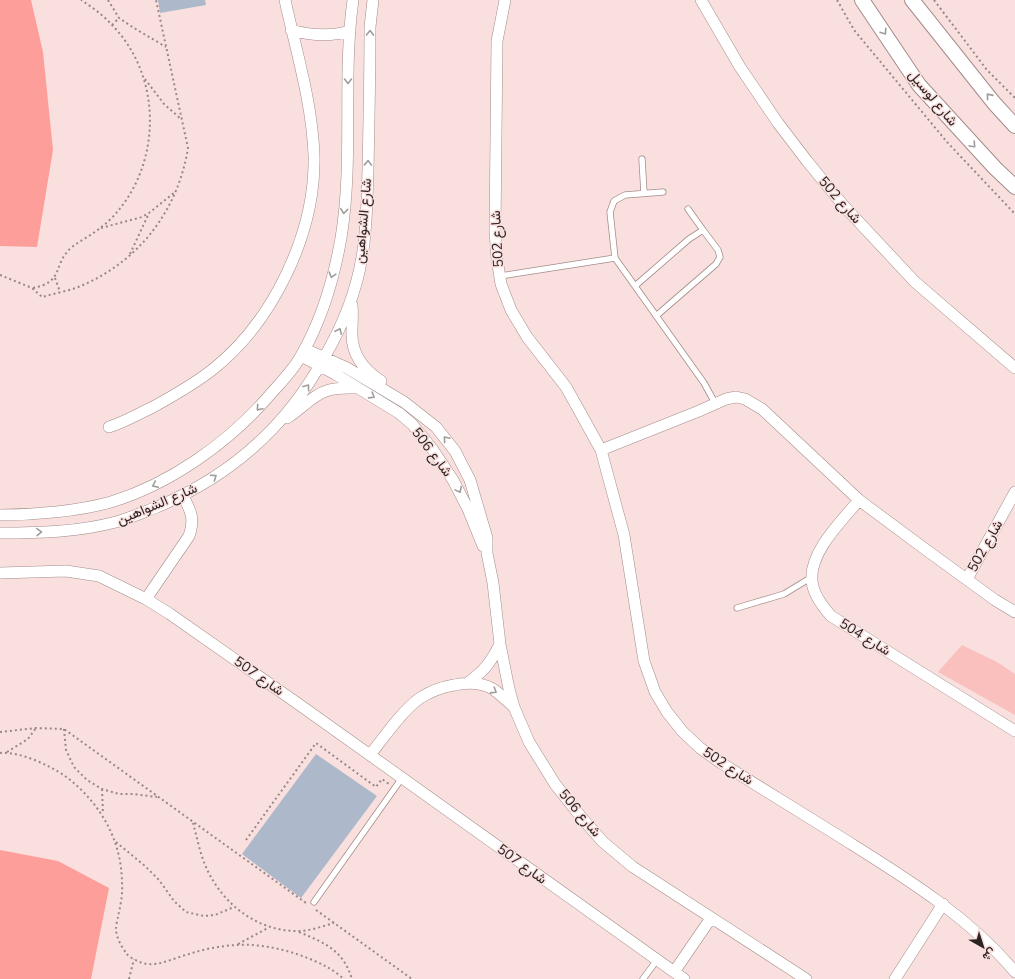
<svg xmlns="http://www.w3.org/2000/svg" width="1015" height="979" viewBox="0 0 1015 979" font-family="'Nunito Sans',Vazirmatn,sans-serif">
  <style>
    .green { fill: #f9c0be }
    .water { fill: #fe9e9b }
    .building { fill: #adb8ca }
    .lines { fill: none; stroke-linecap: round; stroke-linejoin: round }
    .service-casing { stroke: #a38c8a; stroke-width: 7 }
    .minor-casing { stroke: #a38c8a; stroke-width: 12 }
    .tertiary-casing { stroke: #a38c8a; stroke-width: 16 }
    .path { stroke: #988786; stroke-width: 2; stroke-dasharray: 2 3; stroke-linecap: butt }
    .service { stroke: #fff; stroke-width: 5.5 }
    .minor { stroke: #fff; stroke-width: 11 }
    .tertiary { stroke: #fff; stroke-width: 14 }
    .oneway { stroke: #a09c9c }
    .labels { text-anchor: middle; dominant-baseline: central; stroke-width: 3; stroke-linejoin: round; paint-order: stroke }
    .street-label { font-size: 14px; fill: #2b2222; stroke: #f9e0de }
  </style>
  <rect width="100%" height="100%" fill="#f9e0de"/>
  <path class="green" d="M962 645 997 662 1015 674V715L938 672Z"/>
  <path class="water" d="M0 0H31L43 52 53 150 37 247 0 246Z
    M0 850 58 861 109 888 91 979H0Z"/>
  <path class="building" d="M158 0H205L206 5 160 13Z
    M316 754 377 796 301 898 242 854Z"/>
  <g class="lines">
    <defs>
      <path id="service" d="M642 159 644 193
        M688 209 703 230
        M615 258 610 212 614 201 625 195 663 192
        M500 276 615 258 704 383 715 403
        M635 286 689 239 703 230 718 250 720 257 716 264 656 316
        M737 608 784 594 812 577
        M314 902 402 778
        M643 979 657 960"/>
      <path id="minor" d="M505 0 497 41 495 231 497 259 501 284 511 310 527 337 566 387 601 450 624 535 644 661 655 692 667 712 682 731 700 748 721 763C764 790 807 816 850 843 909 880 970 918 1015 972
        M701 0 740 67 778 123 807 161 843 205 915 282 1015 368
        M291 30C312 36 330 37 350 31
        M352 305C353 314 352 322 352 331 351 353 362 369 381 381
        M305 349 347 368 404 402 436 427 455 451 470 480 487 538V553L493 583 500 644 509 689 514 707 529 742 555 784 581 817 603 842 633 867 806 979
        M301 356 335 374 399 413 412 424 433 450 453 480 468 509 483 546
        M287 418C300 410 313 395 326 391 335 387 347 388 357 388
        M109 427C125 422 138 414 153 407 173 396 194 384 212 370 273 322 316 233 314 155 312 102 296 51 285 0
        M601 450 699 411 726 399 736 397 745 399 762 409 859 500 925 549 995 600 1015 612
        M859 500C842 521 809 552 812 581 813 594 823 607 831 616L1015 731
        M0 515C34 515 79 511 111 502 170 484 228 443 268 397 280 383 294 370 302 354 322 319 334 278 341 238 354 159 342 79 353 0
        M0 533C39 533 78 532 116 522 130 518 144 512 157 507 231 476 287 427 325 356 343 325 356 293 362 257 367 229 367 198 368 170 369 122 370 74 370 27L373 0
        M0 573 66 571 99 576 146 599 170 614 297 703 684 979
        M967 579 1015 492
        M146 599 189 536C195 519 191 511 183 496
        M469 682C485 670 491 662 500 644
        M370 755C384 737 402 711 420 698 431 691 442 687 454 685 468 682 480 682 493 689 500 694 507 701 514 707
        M674 972 711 918
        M895 979 943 904"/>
      <path id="tertiary" d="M862 0 919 85 995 168 1015 187
        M912 0 994 103 1015 126"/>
    </defs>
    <use href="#service" class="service-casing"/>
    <use href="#minor" class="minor-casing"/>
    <use href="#tertiary" class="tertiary-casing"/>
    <path class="path" d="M108 0 119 18 134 28 166 47
      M837 0 854 30 947 142 1015 214
      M934 0 987 70 1015 98
      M112 25 119 18
      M145 79 164 104 181 119
      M101 228 142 217 149 213 175 192
      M130 254 149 213
      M0 275 32 288 42 297C55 293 70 291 83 285 140 260 178 210 188 148L156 0
      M55 278 60 292
      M33 288C65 282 52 264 72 247 81 240 92 235 100 228 106 224 113 217 118 211 162 158 161 75 112 25 103 15 92 7 81 0
      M64 729 66 750 74 767 87 780 102 789 119 794H133L157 797
      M0 732 36 728 64 729 306 903
      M7 752 28 739 36 728
      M0 753C19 751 49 765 65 776 100 802 122 840 122 884 123 895 120 907 118 917 117 921 116 926 116 929 116 937 122 948 127 954 128 956 131 958 134 959 152 971 170 959 189 954 204 949 220 946 236 945 266 943 301 953 327 967 333 970 339 975 344 979
      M102 789 103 814
      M193 823C197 837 200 854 206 867 222 904 258 932 299 931 310 931 323 926 334 923
      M246 840 316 743 376 787 382 779 389 784
      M116 842 145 866 159 880 174 901 186 912 204 916 215 915 234 907
      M316 910 412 979
      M299 932C325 943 343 950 352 979
      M238 944 268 928
      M129 979 134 959"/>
    <use href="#service" class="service"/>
    <use href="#minor" class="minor"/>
    <use href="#tertiary" class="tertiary"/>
  </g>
  <defs><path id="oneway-chevron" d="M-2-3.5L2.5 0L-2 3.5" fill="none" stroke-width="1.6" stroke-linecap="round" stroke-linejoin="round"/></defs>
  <g class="oneway">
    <use href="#oneway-chevron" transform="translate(884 32) rotate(56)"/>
    <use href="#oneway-chevron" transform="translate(370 33) rotate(-89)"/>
    <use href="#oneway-chevron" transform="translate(348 81) rotate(90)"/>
    <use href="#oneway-chevron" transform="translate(989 96) rotate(-129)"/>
    <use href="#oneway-chevron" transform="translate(973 145) rotate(47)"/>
    <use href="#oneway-chevron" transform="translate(368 163) rotate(-88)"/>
    <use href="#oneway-chevron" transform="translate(344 211) rotate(96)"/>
    <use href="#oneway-chevron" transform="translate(332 275) rotate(107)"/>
    <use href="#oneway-chevron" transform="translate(339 331) rotate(-65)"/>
    <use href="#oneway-chevron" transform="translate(307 387) rotate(-54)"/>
    <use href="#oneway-chevron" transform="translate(372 396) rotate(32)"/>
    <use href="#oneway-chevron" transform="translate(259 408) rotate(131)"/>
    <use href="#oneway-chevron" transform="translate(446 439) rotate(-130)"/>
    <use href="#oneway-chevron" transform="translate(214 477) rotate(-34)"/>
    <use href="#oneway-chevron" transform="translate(155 485) rotate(155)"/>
    <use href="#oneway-chevron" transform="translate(459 490) rotate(62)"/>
    <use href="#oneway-chevron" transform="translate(39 532) rotate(-2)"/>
    <use href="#oneway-chevron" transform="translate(494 691) rotate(32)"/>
  </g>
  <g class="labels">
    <g class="street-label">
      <text transform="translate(933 98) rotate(50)">شارع لوسيل</text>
      <text transform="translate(840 200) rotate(49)">شارع 502</text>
      <text transform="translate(363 221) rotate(-85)">شارع الشواهين</text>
      <text transform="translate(497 239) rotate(-93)">شارع 502</text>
      <text transform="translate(432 452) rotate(53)">شارع 506</text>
      <text transform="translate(157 504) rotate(-23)">شارع الشواهين</text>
      <text transform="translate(985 546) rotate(-61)">شارع 502</text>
      <text transform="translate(865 637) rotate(32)">شارع 504</text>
      <text transform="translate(259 676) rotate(35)">شارع 507</text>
      <text transform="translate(728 766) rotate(33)">شارع 502</text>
      <text transform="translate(580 813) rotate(50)">شارع 506</text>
      <text transform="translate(522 864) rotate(36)">شارع 507</text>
    </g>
  </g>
  <g transform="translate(983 947) rotate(141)" stroke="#f9e0de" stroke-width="3" paint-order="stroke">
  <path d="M0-3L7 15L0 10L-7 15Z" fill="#2b2222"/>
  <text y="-6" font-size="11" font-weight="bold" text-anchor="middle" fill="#2b2222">ش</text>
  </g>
</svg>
